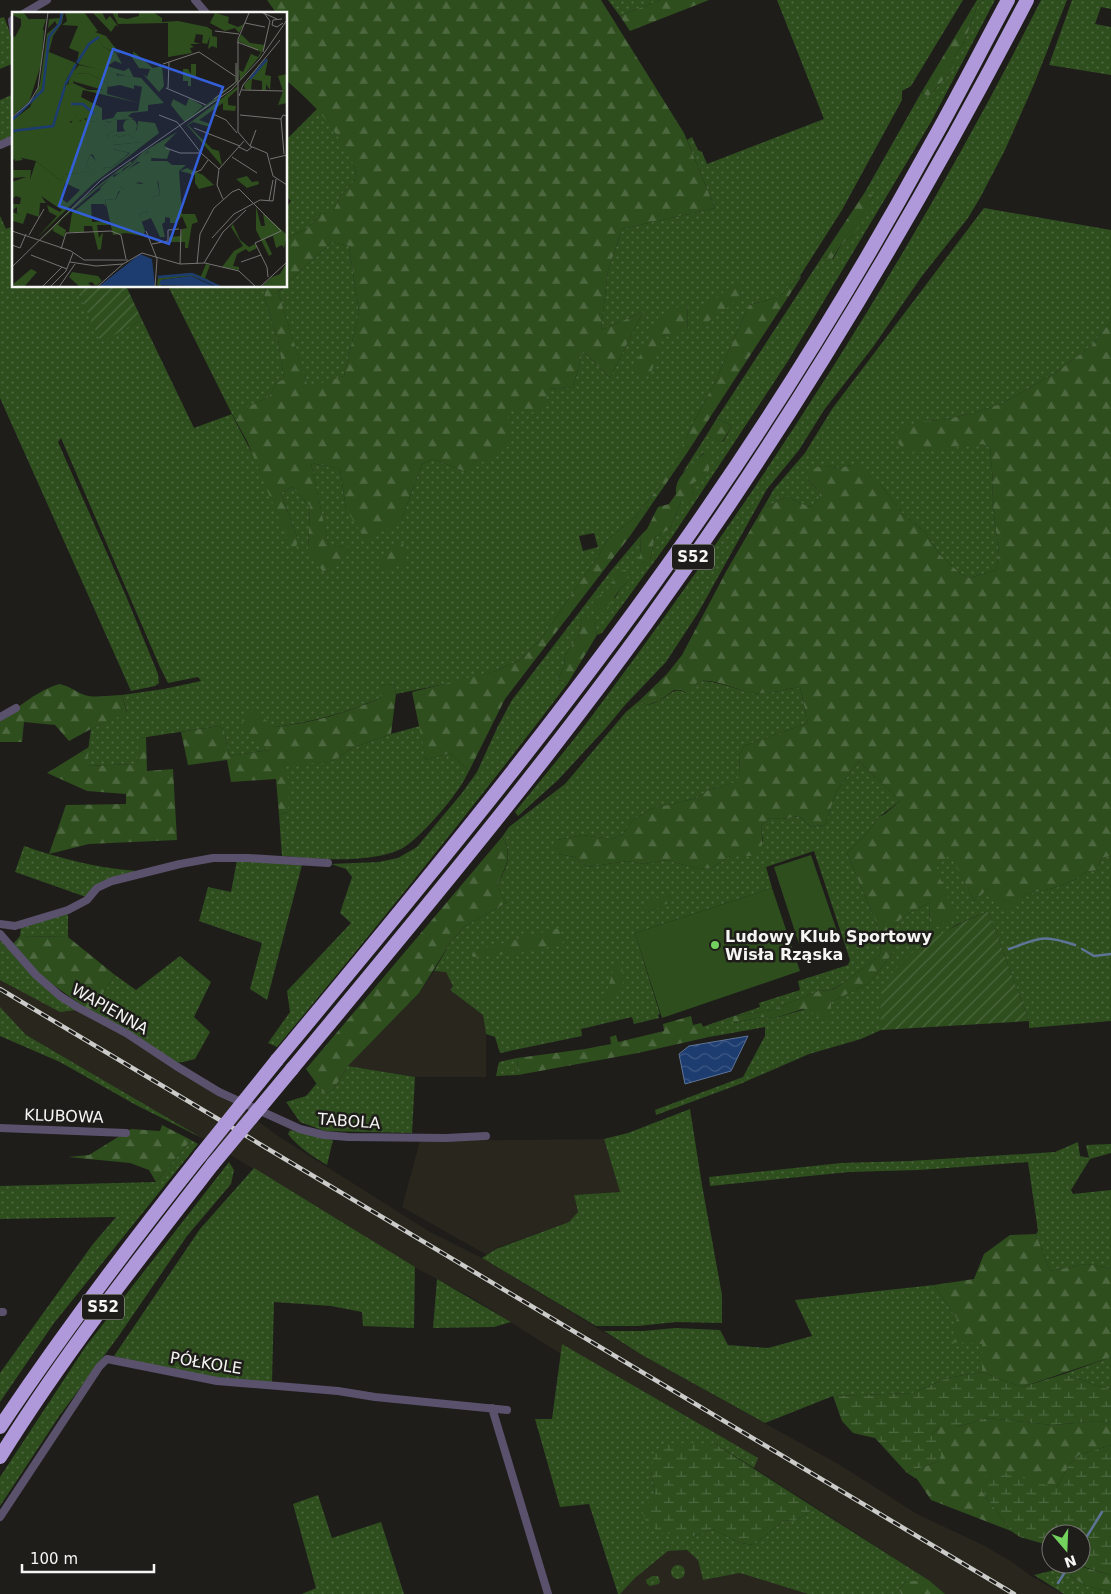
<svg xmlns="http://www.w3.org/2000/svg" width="1111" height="1594" viewBox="0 0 1111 1594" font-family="'DejaVu Sans',sans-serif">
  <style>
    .built { fill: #28261d }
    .grass { fill: url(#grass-dots); fill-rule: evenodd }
    .forest { fill: url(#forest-firs) }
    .wetland { fill: url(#wetland-marsh) }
    .garden { fill: url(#garden-furrows) }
    .pitch { fill: #2e4e1e }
    .water { fill: url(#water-waves); stroke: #5e7497 }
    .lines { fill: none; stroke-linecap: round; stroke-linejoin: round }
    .stream { stroke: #5e7497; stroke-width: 2.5 }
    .street { stroke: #5a516c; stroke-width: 8 }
    .highway { stroke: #b099db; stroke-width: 14 }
    .rail-casing { stroke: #cbcbc9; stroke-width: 4.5 }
    .rail { stroke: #1e1d1a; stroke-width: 2.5; stroke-dasharray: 8; stroke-linecap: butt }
    .highway-bridge { stroke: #b099db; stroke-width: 14 }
    .poi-dot { fill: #72d25d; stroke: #1e1d1a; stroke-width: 2 }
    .labels { text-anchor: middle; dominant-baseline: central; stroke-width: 5; stroke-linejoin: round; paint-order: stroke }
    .shield { fill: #1e1d1a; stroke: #b4b4b2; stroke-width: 1 }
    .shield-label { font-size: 15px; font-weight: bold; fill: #f5f5f3 }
    .poi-label { font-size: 16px; font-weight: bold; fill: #f5f5f3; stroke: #1e1d1a; text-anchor: start }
    .street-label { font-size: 16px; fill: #f5f5f3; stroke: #1e1d1a }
    .inset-river { fill: none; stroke: #1d3c70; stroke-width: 2.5 }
    .inset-road { fill: none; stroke: #747371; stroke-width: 1 }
    .view { fill: #335fdb; fill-opacity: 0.15; stroke: #335fdb; stroke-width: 2.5 }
    .inset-edge { fill: none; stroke: #f5f5f3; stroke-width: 2.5 }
  </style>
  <defs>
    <pattern id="grass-dots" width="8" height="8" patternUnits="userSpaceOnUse" patternTransform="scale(1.25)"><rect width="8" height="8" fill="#2e4e1e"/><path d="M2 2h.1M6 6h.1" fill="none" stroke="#4d683f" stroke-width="1.8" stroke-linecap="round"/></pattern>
    <pattern id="forest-firs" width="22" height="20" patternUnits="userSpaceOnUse" patternTransform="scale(1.25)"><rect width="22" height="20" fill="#2e4e1e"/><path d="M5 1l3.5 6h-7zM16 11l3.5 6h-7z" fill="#4d683f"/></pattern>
    <pattern id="wetland-marsh" width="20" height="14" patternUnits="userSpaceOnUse" patternTransform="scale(1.25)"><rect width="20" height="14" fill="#2e4e1e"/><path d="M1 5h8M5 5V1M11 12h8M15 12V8" fill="none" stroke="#4d683f"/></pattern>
    <pattern id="garden-furrows" width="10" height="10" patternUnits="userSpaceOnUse" patternTransform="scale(1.25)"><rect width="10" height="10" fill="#2e4e1e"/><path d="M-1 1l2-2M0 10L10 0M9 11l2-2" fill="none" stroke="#4d683f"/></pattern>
    <pattern id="water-waves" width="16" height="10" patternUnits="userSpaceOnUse" patternTransform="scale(1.25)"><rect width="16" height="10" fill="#1d3c70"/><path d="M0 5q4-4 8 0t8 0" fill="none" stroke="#3e5985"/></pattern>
  </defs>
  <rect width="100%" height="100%" fill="#1e1d1a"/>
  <path class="built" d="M0 959 125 1036 181 1072 235 1104 278 1136 430 1232 482 1258 642 1355 840 1465 917 1514 983 1545 1012 1562 1031 1576 1063 1594H945L930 1581 650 1401 561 1354 474 1299 407 1263 337 1219 202 1138 136 1105 60 1062 0 1036Z
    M434 971 446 972 453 986 450 990 483 1015 486 1034V1077H415L348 1066 419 993Z
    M604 1139 620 1192 574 1195 578 1212 569 1222 496 1248 487 1255 402 1207 420 1141Z
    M688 1550 698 1560 703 1580 740 1573 808 1594H620L635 1578 668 1551Z"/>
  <path class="grass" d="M608 0H660L620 16Z
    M777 0H963L911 86 902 91V100L842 210 800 276 779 297 749 305 715 382 689 431 676 463 657 490 633 519 608 539 599 555 541 639 520 660 495 671 464 680 396 694 394 684 380 686 381 698C344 713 314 722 274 727L270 750 229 756 224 730 219 726 140 738 137 764 86 766 91 729 127 712 122 695 164 689 201 681 198 677 168 683 160 667 61 438 58 442 126 596 158 674 159 683 155 686 131 691 0 398V216L6 229 14 226V286H75L101 341 142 320 194 428 232 414 168 286H266L264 297 278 339 284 379 276 383 269 397 232 415 298 540 281 493 292 487 310 506 308 549 347 546 329 548 311 463 340 469 346 509 401 521 422 464 433 459 466 472 507 410 549 389 573 387 583 351 610 378 643 312 601 330 608 271 622 229 715 208 687 140 692 137 698 150 702 152 707 164 824 119ZM687 303 688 330 662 336ZM594 533 598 547 583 551 579 536Z
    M984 0H995L931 122 788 361 670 540 602 633 597 635 594 621 582 619 579 634 565 656 564 667 557 680 568 683C474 807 376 928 277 1047L268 1043 290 1012 287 991 351 923 340 913 352 877 346 869 331 864 379 862 398 858 417 847 462 793 477 772 498 726 512 700 610 572 641 535 640 556 650 560 655 537 670 529 681 502 694 495 692 485 695 480 703 478 704 452 690 467 683 472 706 436 723 442 732 426 717 418 822 257 833 259 842 243 853 236 873 197 865 192 921 93 928 96 931 94 952 70 954 67V57L964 43 978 4ZM628 581 620 589 615 598 606 592 614 583Z
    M1041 0H1067L1035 82 1005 150 980 198 968 218 922 276 873 347 824 410 799 450 767 489 698 613 666 662 625 705 606 728 558 780 518 816 515 812C543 777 573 742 600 705 766 483 916 248 1041 0Z
    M1072 0H1111V9L1101 7 1095 24 1111 27V75L1049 65Z
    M4 17 14 43V63L0 69V18Z
    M14 94V137L0 143V100Z
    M318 108C333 128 353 152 357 178L341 195 333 212H322L307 229 287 238 286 208 291 201 286 196V140Z
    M984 208 1111 230V321L1091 346 1055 373 1003 403 974 413 942 420 922 421 990 447 993 482 992 499 999 554 996 570 970 578 961 574 940 555 925 532 903 514 881 485 851 465 839 468 826 466 808 480 820 492 819 499 810 507 787 497 763 508 774 489 805 453 832 409Z
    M332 242 349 246 359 312 344 376 308 388 278 292 286 286V284Z
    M699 681C718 681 734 689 753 693 766 695 787 689 800 687L808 723 744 746 739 756 740 773 737 782 708 790 697 798 651 809 632 821 622 835 611 839 583 835 557 840 558 854 575 857 587 867 628 861 644 864 667 860 698 869 712 868 730 856H755L763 841 761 826 770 818 782 819 799 816 811 827 824 825 826 823 836 792 859 761 900 801 879 817 867 833 847 853 881 934 880 955 845 982 831 990 818 991 772 1010 734 1016V1023L762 1017 775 1018 831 1002 869 983 893 953 894 925 907 914 929 903 930 927 936 868 950 853 974 901 988 889 1021 895 1058 887 1076 879 1086 872 1097 870 1101 858 1111 856V1021L1029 1028V1021L988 911 956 925 910 955 899 965 881 1011V1030L861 1039 809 1054 740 1084 656 1115 655 1110 743 1077 765 1036V1027L709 1037 702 1027 760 1007 759 1003 800 990 798 981 848 965 850 960 814 851 766 867 772 888 635 933 660 1014 658 1015 659 1018 634 1024 632 1017 581 1029 582 1036 500 1053 495 1037 486 1034 483 1015 450 990 453 986 446 972 434 971 450 943 465 926 506 903 497 885C506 869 514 853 502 837L509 827 565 784 626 712 639 701 647 705C651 704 655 703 659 701 670 695 674 686 686 693ZM669 895 672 901 648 912Z
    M420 726 426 760 450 753 469 771C465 778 462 785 457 791 447 806 417 841 401 849 369 864 317 859 282 856L279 815 288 812 281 764 331 762 352 748 391 734Z
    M24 846C62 859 97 868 137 871L103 881 86 897 15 872Z
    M237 860 302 865 267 1000 250 989 262 943 199 921 208 887 231 892Z
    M68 914V937L20 936 21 927Z
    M0 940 33 977 77 1010 60 1012 0 980Z
    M180 956 211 982 194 1017 210 1032 195 1059 183 1062 175 1063 89 1010 94 1008 115 975 136 990Z
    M0 1007 26 1035 202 1138 136 1105 60 1062 0 1036Z
    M517 1058 518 1075 496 1076 499 1062Z
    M348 1066 415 1077 412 1133 325 1131 300 1122 286 1102 306 1096 317 1083 324 1094 333 1090Z
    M690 1109 702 1185 722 1295V1323L676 1322 638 1326H596L482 1258 496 1249 569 1222 578 1212 574 1195 620 1192 604 1139 628 1133Z
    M290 1130 333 1140 327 1165C312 1156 298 1147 288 1134Z
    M191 1140 198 1144 54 1323 0 1402V1373L93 1244 116 1217 0 1219V1186L156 1182Z
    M1078 1142 1080 1156 1089 1158 1086 1145 1111 1144V1153L1090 1159 1071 1190 1073 1194 1111 1190V1268L1087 1264 1050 1271 1036 1234 1038 1231 1028 1162 919 1170 849 1172 710 1186 709 1177 841 1163 909 1161 1055 1152Z
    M229 1162 234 1170 231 1184 187 1236 118 1337 60 1415 0 1506V1477L86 1346Z
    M254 1168 415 1267 414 1328 363 1326 362 1312 331 1306 274 1302 272 1382 224 1379 179 1372 114 1356 200 1229Z
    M437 1279 511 1322 494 1327 433 1328Z
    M934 1285 957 1319 983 1344 982 1372 947 1378 913 1393 833 1396 765 1423 642 1355 604 1331H643L675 1328 720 1330 728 1345 768 1348 812 1336 795 1300Z
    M562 1344 758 1458 754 1468 714 1443 651 1472 655 1494 694 1536 713 1529 740 1543 754 1545 784 1520 795 1521 815 1508 930 1581H906L899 1590 901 1594H808L740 1573 703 1580 698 1560 687 1550 668 1551 635 1578 620 1594H618L589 1504 560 1507 535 1419H552Z
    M1111 1357V1390L1064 1374Z
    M318 1495 332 1538 381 1522 404 1594H302L316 1588 293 1504Z
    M1075 1565 1071 1576 1086 1586 1111 1592V1594H1064L1034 1575Z
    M671 1572a7 7 0 1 1 14 0a7 7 0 1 1-14 0Z
    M652 1576H658L660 1581 659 1584 650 1586 647 1584 646 1580Z"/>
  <path class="forest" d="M267 0H601L684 133 715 208 622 229 608 271 601 330 643 312 610 378 583 351 573 387 549 389 541 413 507 410 511 445 466 472 433 459 422 464 401 521 366 541 346 509 340 469 311 463 329 547 347 546 352 551 323 572 308 549 310 506 292 487 281 493 298 540 294 555 247 441 232 414 269 397 276 383 284 379 278 339 264 297 266 286H284L278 292 308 387 344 376 359 312 349 246 332 242 286 284V237L287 238 307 229 322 212H333L341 195 357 178C355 166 351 159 345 149 328 118 312 103 286 80V14H277Z
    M660 0H709L630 31 620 16Z
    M977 0H984L978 4 964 43 954 57V67L952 70 931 94 928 96 921 93Z
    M865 192 873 196 865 217 853 236 842 243 832 259 822 257Z
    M800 276 801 277 687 453 630 536 505 699 469 771 450 753 426 760 412 692 495 671 520 660 541 639 599 555 608 539 633 519 657 490 675 463 689 431 715 382 749 305 779 297Z
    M739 279 740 298 702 326 701 311Z
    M687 303 688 331 662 336 650 377 633 370 659 316Z
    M1111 321V856L1101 858 1097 870 1086 872 1076 879 1058 887 1022 895 1005 913 988 889 974 901 950 854 936 868 954 913 939 927H930L929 903 907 914 894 925 893 953 869 983 831 1002V1020L803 1009 775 1018 762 1017 733 1023 734 1016 772 1010 818 991 832 990 845 982 880 955 881 934 847 853 867 833 879 817 885 814 900 801 859 761 836 792 826 823 824 825 811 827 799 816 782 819 770 818 761 826C762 838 765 848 755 856H730L712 868 698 869 667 860 644 864 628 861 587 867 575 857 558 854 553 845 557 840 583 835 611 839 622 835 632 821 651 809 697 798 708 790 736 782 740 773 739 756 744 746 808 723 800 687C786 689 768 695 754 693 737 691 718 679 701 681 696 681 694 687 692 692L686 693 681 690H674L659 701 647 705 639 701 667 674 682 655 727 570 763 508 787 497 810 507 819 499 820 492 808 480 807 474 811 469 826 466 839 468 851 465 859 467 881 485 903 514 925 532 940 555 961 574 970 578 996 570 999 554 992 499 993 482 990 447 982 444 906 454 897 441 898 433 906 427 922 421 942 420 974 413 1003 403 1055 373 1091 346Z
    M717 418 732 426 722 442 706 436Z
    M705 452 709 454C710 462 711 473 703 478 698 481 695 480 692 485L694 495 692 500 681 502 670 529 655 537 650 560 641 567 635 564 640 556 641 535 647 529 658 507 669 504 676 494C674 476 693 464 705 452Z
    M403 543 405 563 385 570 377 559Z
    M626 570 628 581 620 589 604 613 595 610 592 604C599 595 606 591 614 583L610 572Z
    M585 616 594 621 597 635 568 683 557 680 564 667 565 656 579 634 582 619Z
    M60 684C71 687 73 690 82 694 93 699 110 695 122 695L127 713 91 729 69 741 55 725 24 722 22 742H0V720C18 708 39 689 60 684Z
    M394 684 396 694 391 734 352 748 331 762 282 765 289 780 288 812 279 815 276 779 231 782 227 760 188 765 181 732 219 726 224 730 229 756 270 750 244 730 242 720 254 710 274 727C313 723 345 713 381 698L379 686Z
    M146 737 147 771 173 769 177 840 89 844 49 854 66 805 126 804V794L87 791 47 773 89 747 87 766 137 764 139 738Z
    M502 837C514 853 505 869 497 885L506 903 465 926 450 943 419 993 348 1066 333 1090 324 1094 306 1069Z
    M669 895 673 901 648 912 645 901Z
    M559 928 563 944 519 953 473 957 470 952Z
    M20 936 68 937 115 975 94 1008 89 1010 39 975 13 944Z
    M615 963 622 964 623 983 612 1001 605 999Z
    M691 1016 693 1025 701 1023 709 1037 638 1053 518 1075 517 1058 585 1049 611 1044 610 1037 616 1035 618 1042 664 1031 663 1024Z
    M162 1125 191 1140 156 1182 149 1170 130 1163 68 1157 89 1155 131 1129 160 1131Z
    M1036 1234 1050 1271 1087 1264 1111 1268V1357L1022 1387 982 1372V1344L951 1342 957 1319 934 1285 974 1279 984 1254 1010 1235Z
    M988 1418 1052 1425 1099 1421 1111 1423V1445L1079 1455 1070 1464 1056 1488 979 1487 1011 1531 931 1500 917 1479 907 1473 939 1461 932 1434 939 1427H956Z
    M1075 1565 1111 1575V1592L1086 1586 1071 1576Z
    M906 1581H930L945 1594H901L899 1590Z"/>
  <path class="wetland" d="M982 1372 1022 1387 1064 1374 1111 1390V1423L1099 1421 1052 1425 988 1418 956 1427H939L932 1434C939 1443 944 1451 939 1461L907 1473 875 1438 853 1433 842 1421 833 1396 913 1393 947 1378Z
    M671 1443H714L815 1508 795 1521 784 1520 754 1545 740 1543 713 1529 694 1536 660 1533 645 1520 642 1511 655 1494 651 1472 654 1451Z
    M1111 1445V1575L1074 1564H1081V1534H1051V1546L1020 1537 1011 1531 979 1487 991 1468 1056 1488 1070 1464 1079 1455Z"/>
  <path class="garden" d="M75 286H126L142 320 101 342Z
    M988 911 1029 1021 881 1030C881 1018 879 1002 883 991 895 952 954 926 988 911Z"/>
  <path class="pitch" d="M811 855 837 931 799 944 774 867Z
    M772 888 800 971 662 1018 635 933Z"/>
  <path class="water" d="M748 1036 731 1071 685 1084 679 1054 689 1046Z"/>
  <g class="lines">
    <path class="stream" d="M1009 949C1040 938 1042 934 1075 945
      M1082 949 1094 956 1111 954
      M1081 1546 1102 1512
      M1058 1583 1070 1564"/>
    <path class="street" d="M195 0 207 14
      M23 14 47 0
      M14 19 12 20 14 34
      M0 145 14 139
      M0 717 16 708
      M0 924 15 926 68 910 87 900 97 888 112 881 180 864 213 858H248L328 863
      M0 934 36 975 60 996 79 1008 126 1033 176 1066 219 1092 300 1129 324 1135 348 1137 446 1138 486 1136
      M0 1128 126 1133
      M0 1312H3
      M492 1408 548 1594
      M0 1517 99 1367 107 1359 217 1381 338 1391 375 1397 507 1410"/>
    <path class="highway" d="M277 1060C421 887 564 714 693 529 778 407 857 279 928 149 956 100 981 50 1008 0
      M292 1069C413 923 535 777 646 624 789 426 914 217 1027 0
      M0 1427C63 1333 130 1244 200 1156
      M0 1457C64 1354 139 1259 213 1164"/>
    <defs>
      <path id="rail" d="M0 989 1014 1594"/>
    </defs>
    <use href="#rail" class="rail-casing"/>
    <use href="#rail" class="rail"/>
    <path class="highway-bridge" d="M200 1156 277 1060
      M213 1164 292 1069"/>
  </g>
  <circle class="poi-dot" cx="715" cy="945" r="5"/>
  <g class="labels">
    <g class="shield">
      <rect x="672" y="544.5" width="42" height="25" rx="4"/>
      <rect x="82" y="1294.5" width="42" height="25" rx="4"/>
    </g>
    <g class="shield-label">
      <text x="693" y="557">S52</text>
      <text x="103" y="1307">S52</text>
    </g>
    <g class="poi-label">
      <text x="725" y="936">Ludowy Klub Sportowy<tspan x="725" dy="18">Wisła Rząska</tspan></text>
    </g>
    <g class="street-label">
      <text transform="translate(110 1009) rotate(30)">WAPIENNA</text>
      <text transform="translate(64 1116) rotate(2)">KLUBOWA</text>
      <text transform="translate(349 1121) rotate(4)">TABOLA</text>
      <text transform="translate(206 1363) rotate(9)">PÓŁKOLE</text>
    </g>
  </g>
  <g transform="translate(12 12)">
    <rect width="275" height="275" fill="#1e1d1a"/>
    <path d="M49 0H52L50 11 41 24 37 40 64 51 55 66 49 89 54 73 61 71 76 78H91L60 69 63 62 75 61 96 71 95 82 127 91 71 78 69 85 90 96V108L101 106 105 100 126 99 130 75 122 73V77L108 73 106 63 129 66 152 91 136 93V99L120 101 116 104 122 107 105 108V120L125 118 126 109 143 111 147 121 82 171 25 226 45 204 37 200 35 193 48 200 50 198 29 184 34 191H28L27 205 15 201 11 212 1 209 0 200 9 203 5 202V195L0 198V192H8L9 186 4 184 0 187V170L14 165 0 166V158H19L18 168 24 149 49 169 52 163 80 159 74 154 78 142 92 158 93 155 99 156 118 141 101 137V133L130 130 116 122 108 125 103 123 98 128 95 122 102 119V108L115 106H104L98 111 95 109 92 115 86 109 75 110 74 106 67 109 64 103 63 108 47 113 8 145 11 148 3 149V118H0V109L18 95 28 72 35 22 45 13 43 9 36 16 37 7 48 6ZM53 171 68 178 55 191 49 186ZM53 0H72L86 19 83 20 94 24 108 42 91 35 86 26 78 31 65 50 67 40 57 36 66 14 50 13 55 9ZM80 0H90L94 8 98 4 107 15 104 13 99 20ZM100 0H110L106 1V5L115 7 127 4V0H141L150 6V10L166 9 195 15 200 18V24L205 25V36L200 34 196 37 198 24 195 32 190 31 191 23 184 22 182 30 188 32H178L182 35 178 36 180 41 156 45V11L106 12ZM17 7H34L28 26 25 27ZM229 22 238 31 253 33 248 44 228 68 227 58 231 60 239 42 246 45 249 40 226 29ZM121 39 141 56 150 54 152 74 147 80 131 62 135 65 138 57 127 56 119 44 122 45ZM256 47 253 63 259 64 258 78 254 72V78H250V69L240 67 239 78 233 77 232 73ZM225 48 226 69 194 96 173 110 171 108 159 93 161 87 174 94 177 86 191 94 180 104 224 70ZM179 52H184V64L179 65V74H176V69H171V57H176L179 62ZM275 62V91L266 93 271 79 266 64ZM226 74 225 78 216 86V93L224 94 223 99 211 98V91L187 108 198 112V115L181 110 176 113 200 137 207 139 210 154 175 113ZM165 120 152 133 158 138 155 147 140 146 136 139 130 145 111 157V155L50 207 46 213 54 218 52 225 41 219 42 216 29 228 51 205 69 188 91 170 119 149 120 151 131 140ZM130 149H155L160 153H174L167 159 170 202H183L186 210 180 212 176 236H173V230H157V225L169 224 170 217 175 216 170 204 164 211H158V206L153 205V210L150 212 153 225H148L139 206 129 210 127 202 136 199 135 203 141 185 148 183 146 168 144 174 143 167 142 176 127 170 111 177 109 174 103 188 93 187 94 195 92 192H79L80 210 96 209 97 213H85L87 226 91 220 89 237 86 238 80 214H72V220H57L60 201 106 163ZM235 164 240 170 246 169 247 172 235 176 224 167ZM244 194 249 214H253L251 201 275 223 272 236 270 233 264 236 261 224 253 227 260 242 257 244 244 218ZM221 212 228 228 237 235 243 232 245 236 237 240 234 237 225 242 221 254 227 255V258L210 255 222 239 231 234 219 215ZM275 250V275H249L260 265 268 262ZM194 252 198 253 193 266 209 275 179 264 149 268V275L145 273 146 265 179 261 189 264ZM19 257 25 260 12 275 0 273ZM60 260 86 264 90 269 84 274 80 270 76 271 80 275H68L57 265Z" fill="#2e4e1e" fill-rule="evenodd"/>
    <path d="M0 0 12 1 24 17 25 27 29 17 32 18 29 53 17 90 0 104V24L3 25 9 14V7L0 3ZM203 1 217 5 216 11 226 15 232 12 227 21 223 16 213 19 198 11ZM67 53 103 60 108 67V73L96 75V71L75 61 63 62 61 71 56 73 59 62ZM64 103 68 110 71 106 77 110 88 108 92 115 93 109 98 111 101 108 109 103 119 106 102 108V119L95 123 98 127 103 123 108 125 116 122 131 130 101 133V137L117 141 99 156 93 155 92 158 88 157 81 143 78 142 74 154 83 159 52 163 49 169 24 149 5 145 0 149V119L10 126 15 123 13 118 23 119 47 113 53 106 59 111ZM136 140 140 142 139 150H125L93 176 87 177 100 164 102 165 109 160 102 163 105 159 113 154 109 160ZM175 156 191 163 202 173 187 177 183 171V163L168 159ZM144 164 148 183 141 185 138 201 135 204 136 199 127 202 133 219 131 224 114 221 101 223 93 187 103 188 108 179H104L109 174 111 177 121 171 131 172 135 167 139 166 141 175 140 166Z" fill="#2e4e1e"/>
    <path d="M86 25 91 35 104 41 110 52 103 49 95 54 112 59 117 56 122 66 66 52 76 34Z" fill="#2e4e1e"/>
    <path d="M111 114a7 7 0 1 1 14 0a7 7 0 1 1-14 0Z" fill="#2e4e1e"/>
    <path d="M128 242 140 247 143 275H86ZM179 264 204 275 147 273 149 268Z" fill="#1d3c70"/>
    <path class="inset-river" d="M65 51 77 32 87 25M238 67 255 47M53 73 64 52M59 92H71L82 102M0 108 31 78 37 25 48 11 50 0M0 119 41 114 53 74M146 265 180 262 208 275"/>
    <path class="inset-road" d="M249 0 265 7M237 1 226 27V120L238 134 255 141 261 164 275 173M270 7 261 8 260 13 265 15 271 11M233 11 253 15M203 19 227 22M225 30 246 38M251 40 258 9 252 1M151 52 187 40 223 64M154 76 194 93M156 76 157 50M230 78 271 79M227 84 231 73 268 28M202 87 224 70V51M201 102 214 108 225 121M147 103 165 110 189 141 207 157M228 103 269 107M0 105 17 91 26 76 36 0M182 116 228 134M238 134 244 118M227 135 235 139 240 135M154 136 168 141H188M272 142 269 107 271 103 275 104M220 145 245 161M258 147 275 143M207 157 232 129M207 157 205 173 211 187M179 162 189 158 196 148M257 189 261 168M0 219 59 239 72 248H116M134 219 145 247 143 275M17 223 32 197M200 226 222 202 248 188 261 189 264 167M140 232 156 229V218L167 217M0 233 8 236 14 222M49 237 54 221 99 219 109 223 114 247M19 243 55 257M58 250 84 254 111 252M229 250 249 243M192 251 211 220 234 198M168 252 169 217M185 252 188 222 202 196 220 180 227 177 269 219 243 231 255 255 256 265M0 255 89 168 219 78 248 47 275 8M30 275 50 255M38 275 54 259 61 241M47 275 63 252M85 275 111 252 130 241 168 252 193 251 227 259 244 275M248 275 275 250"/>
    <path class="view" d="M101 37 211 75 157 232 47 194Z"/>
    <rect width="275" height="275" class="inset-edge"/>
  </g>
  <g transform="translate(1066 1549) rotate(161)"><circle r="24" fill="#1e1d1a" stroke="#747371"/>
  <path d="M0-4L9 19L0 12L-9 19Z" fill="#72d25d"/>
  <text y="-8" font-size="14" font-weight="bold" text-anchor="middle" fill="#f5f5f3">N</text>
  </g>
  <path d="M22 1564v8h132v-8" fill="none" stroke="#f5f5f3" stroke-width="2.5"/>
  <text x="30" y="1564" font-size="15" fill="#f5f5f3" stroke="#1e1d1a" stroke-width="4" paint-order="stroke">100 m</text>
</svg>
